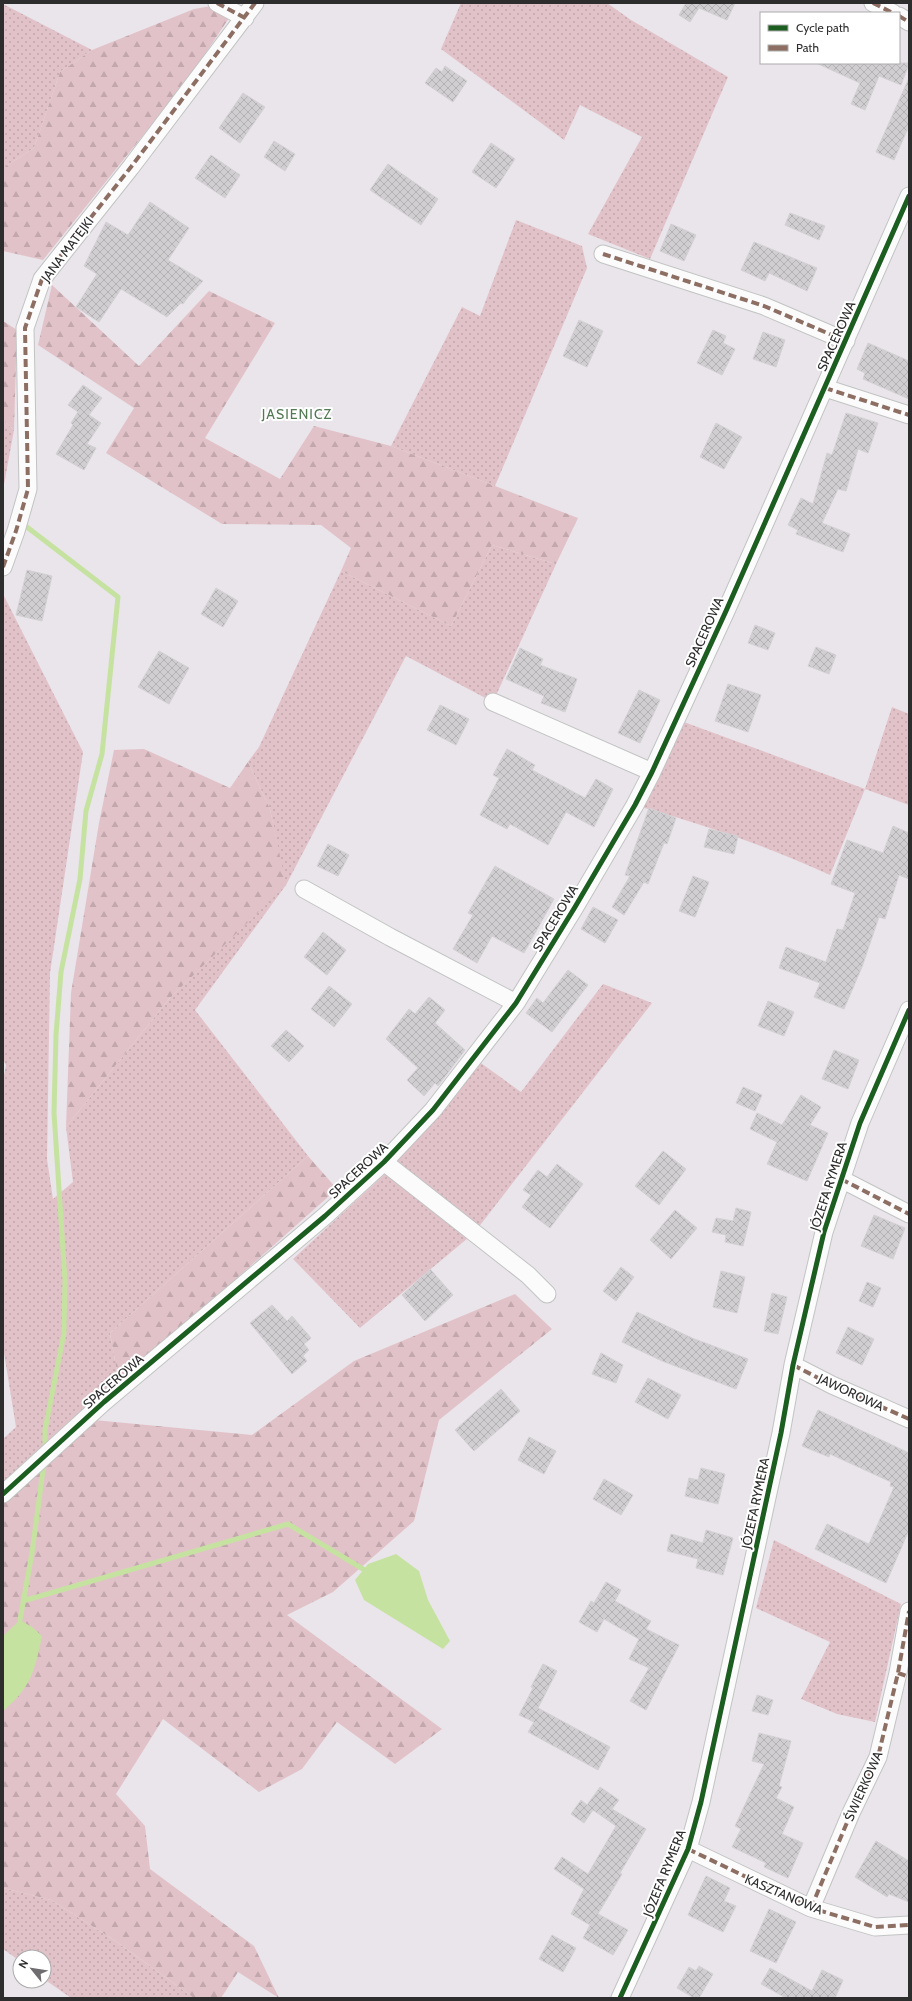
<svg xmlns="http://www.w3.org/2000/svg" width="912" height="2001" viewBox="0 0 912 2001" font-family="Cabin,sans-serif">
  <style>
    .grass { fill: url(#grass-dots) }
    .forest { fill: url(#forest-firs) }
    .water { fill: #c6e2a1 }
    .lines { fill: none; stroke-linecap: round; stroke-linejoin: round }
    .stream { stroke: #c6e2a1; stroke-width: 5 }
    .building { fill: url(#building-cross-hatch); stroke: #d4d1d5 }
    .minor-casing { stroke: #c2c3c3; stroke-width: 19 }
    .minor { stroke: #fcfbfc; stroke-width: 17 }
    .quiet { stroke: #8d6e63; stroke-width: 4; stroke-dasharray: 8 4; stroke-linecap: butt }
    .cycleway-casing { stroke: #fff; stroke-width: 8 }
    .cycleway { stroke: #1b5e20; stroke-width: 5 }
    .labels { text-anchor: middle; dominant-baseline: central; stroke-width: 4; stroke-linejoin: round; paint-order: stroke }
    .street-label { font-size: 13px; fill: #2d2d2d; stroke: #fff }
    .neighbourhood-label { font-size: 14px; letter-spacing: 1px; fill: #527953; stroke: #fff }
  </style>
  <defs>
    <pattern id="grass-dots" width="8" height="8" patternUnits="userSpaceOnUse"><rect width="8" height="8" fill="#e2c2c9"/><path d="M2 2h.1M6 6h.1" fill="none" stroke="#c2a7ad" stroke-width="1.8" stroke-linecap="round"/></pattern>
    <pattern id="forest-firs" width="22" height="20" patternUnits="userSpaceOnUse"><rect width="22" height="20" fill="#e2c2c9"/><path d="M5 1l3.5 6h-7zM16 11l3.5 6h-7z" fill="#c2a7ad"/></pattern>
    <pattern id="building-cross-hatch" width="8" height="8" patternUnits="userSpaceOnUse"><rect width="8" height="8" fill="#d1ced2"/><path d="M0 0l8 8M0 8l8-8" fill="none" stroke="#b4b1b5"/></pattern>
  </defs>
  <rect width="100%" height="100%" fill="#e9e5ea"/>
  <path class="grass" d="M461 3H607L631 20 728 77 650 259 588 234 642 137 580 105 564 140 441 49Z
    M3 4 92 50 60 72 34 148 3 168Z
    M516 220 582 246 587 268 495 486 391 446 462 307 480 316Z
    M3 420 14 430 3 490Z
    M492 545 556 564 493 702 406 656 286 885 195 1010 308 1156 110 1333 119 1383 3 1486V1439L16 1427 3 1347V1080L6 1065 3 1060V594L83 752 50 973 47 1159 53 1199 73 1182 66 1127 169 999 285 885 270 809 248 762 259 747 341 571 451 626Z
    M892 707 909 714V805L865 789 830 875C769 847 706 825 641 807L684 722 865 789Z
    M603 984 652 1003 474 1233 360 1328 293 1259 384 1175 478 1061 521 1092Z
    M774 1540 901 1604 875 1722 837 1714 801 1699 830 1642 756 1608Z
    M3 1888 51 1900 114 1940 194 1998H71L44 1979V1957H20V1961L3 1949Z"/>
  <path class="forest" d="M229 3H239L189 78 43 260 3 251V168L34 148 60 72 92 50 194 9Z
    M52 285 139 366 209 291 275 323 205 438 280 479 314 426 391 446 578 518 556 564 492 545 451 626 341 571 351 548 321 525 222 524 106 453 134 408 38 345Z
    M3 321 17 330 14 430 3 420Z
    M144 749 230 788 248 762 270 809 286 885 169 999 66 1127 71 993 99 823 114 750Z
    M308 1156 337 1189 119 1383 110 1333Z
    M515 1294 552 1329 439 1420 414 1521 333 1592 287 1615 442 1729 395 1764 337 1722 302 1769 259 1792 163 1719 116 1794 145 1826 150 1869 254 1946 279 1998 238 1972 221 1998H194L114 1940 51 1900 3 1888V1504L94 1420 252 1435 354 1361Z"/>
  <path class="water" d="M396 1554 419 1571 428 1600 450 1641 443 1649 364 1600 355 1580 368 1564Z
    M20 1620 32 1627 42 1636C35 1670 31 1688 3 1711V1636Z"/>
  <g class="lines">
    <path class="stream" d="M23 524 118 597 102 754 86 811 80 879 61 972 56 1035 54 1113 65 1280 64 1333 45 1430V1451
      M23 1601 288 1524 363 1569
      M20 1620 32 1553 44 1463"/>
  </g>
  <path class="building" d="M686 3H735L727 20 699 8 690 22 679 15Z
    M816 63H909V64L901 85 879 76 865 110 851 104 860 83Z
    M445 66 467 81 453 102 425 83 436 68 442 72Z
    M909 78V126L894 160 876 152Z
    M243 93 265 107 240 143 219 128Z
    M274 141 295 154 285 171 264 157Z
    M491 143 515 159 496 188 472 172Z
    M211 155 240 175 225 198 195 178Z
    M388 164 438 199 421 225 370 190Z
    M150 202 189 228 168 260 203 281 188 297 183 304 181 303 167 317 121 289 99 322 76 307 97 274 84 266 106 222 128 235Z
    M790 213 825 226 819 240 785 225Z
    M671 224 696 235 684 261 660 251Z
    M754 242 817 268 807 291 769 273 765 281 741 270Z
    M579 320 603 331 587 367 563 356Z
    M713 330 726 336 723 343 735 349 722 375 697 363Z
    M763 332 785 340 776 367 753 359Z
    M868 343 909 361V399L863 379 865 373 857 369Z
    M83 385 102 398 89 415 101 423 87 444 96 448 84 470 56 454 73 425 71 423 78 412 68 405Z
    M846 413 878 423 868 453 858 449 846 491 838 489 822 523 850 534 843 552 796 534 798 530 788 525 801 498 813 504 827 453 832 455Z
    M716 423 742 437 724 469 700 457Z
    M27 570 52 576 42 621 16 615Z
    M216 588 238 601 223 627 201 614Z
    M755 625 775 633 768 650 748 643Z
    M816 647 836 655 829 674 808 666Z
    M520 648 543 659 540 665 577 679 565 712 541 703 544 696 506 679Z
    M159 651 189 668 169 704 138 687Z
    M728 684 761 695 748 732 715 721Z
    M639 690 660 700 640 743 618 733Z
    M440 705 469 719 456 745 427 730Z
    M507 749 535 765 532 770 585 798 596 779 613 789 594 827 566 812 548 845 510 824 507 829 480 815 499 778 493 775Z
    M649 808 676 818 667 844 664 843 648 884 644 882 624 915 612 907 630 876 625 875Z
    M893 826 909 833V879L899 875 885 919 879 917 862 967 844 1009 814 997 820 983 779 968 786 947 826 962 837 929 843 930 855 893 831 884 847 840 883 853Z
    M709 829 738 836 734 854 704 847Z
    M328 844 349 855 338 876 317 866Z
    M495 866 554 899 524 953 492 936 477 963 453 949 473 915 468 913Z
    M693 876 709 882 695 917 679 911Z
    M593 907 618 920 605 943 581 929Z
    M323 932 346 950 327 975 304 957Z
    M568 970 588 985 552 1032 526 1013 537 998 543 1003Z
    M329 986 352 1004 334 1027 311 1009Z
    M429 997 445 1010 435 1023 465 1050 438 1086 435 1083 424 1096 407 1080 418 1068 386 1039 409 1009 415 1014Z
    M768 1001 794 1012 784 1036 758 1026Z
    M286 1030 304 1046 289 1062 271 1046Z
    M834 1050 859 1060 848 1089 822 1079Z
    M743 1087 762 1095 755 1111 736 1103Z
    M801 1095 821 1107 810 1125 828 1133 807 1181 767 1164 777 1142 750 1129 757 1113 782 1125Z
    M663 1151 686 1169 659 1205 635 1186Z
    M557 1164 583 1184 550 1228 522 1207 531 1195 523 1190 538 1170 547 1177Z
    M736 1208 751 1212 743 1246 725 1242 726 1235 712 1232 716 1218 733 1221Z
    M675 1210 697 1228 671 1259 650 1240Z
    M874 1215 905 1228 893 1259 861 1246Z
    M621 1267 634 1277 616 1301 603 1291Z
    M430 1269 453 1295 425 1321 402 1295Z
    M721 1271 745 1277 737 1313 713 1307Z
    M867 1282 881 1288 873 1307 859 1301Z
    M772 1293 787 1297 778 1334 764 1331Z
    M272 1305 287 1321 292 1316 311 1338 304 1344 309 1350 303 1356 307 1361 292 1374 250 1323Z
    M637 1312 692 1338 748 1359 736 1389 662 1361 622 1342Z
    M848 1327 874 1339 862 1365 836 1353Z
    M601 1353 623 1365 616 1383 592 1374Z
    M648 1378 681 1395 668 1419 635 1402Z
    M501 1389 520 1411 474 1451 455 1430Z
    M818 1410 909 1453V1530L886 1583 815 1549 827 1524 869 1544 894 1487 890 1486 891 1482 830 1454 829 1457 802 1446Z
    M529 1437 556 1451 544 1474 518 1460Z
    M701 1468 725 1474 718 1504 685 1496 689 1478 698 1480Z
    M604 1479 633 1495 621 1515 593 1499Z
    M706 1530 733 1538 723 1575 696 1568 698 1559 667 1551 671 1534 703 1543Z
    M606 1582 621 1590 615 1601 651 1621 646 1629 679 1645 646 1710 630 1701 649 1668 629 1659 639 1639 604 1619 597 1632 579 1622 591 1601 594 1603Z
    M543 1664 557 1671 538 1708 610 1747 598 1770 528 1732 534 1722 519 1715 533 1688 531 1687Z
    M757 1695 773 1700 768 1715 752 1711Z
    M759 1733 791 1741 779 1786 782 1787 776 1798 794 1807 782 1834 803 1843 788 1878 764 1867 766 1863 732 1847 741 1829 735 1826 764 1764 752 1761Z
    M600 1787 619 1800 612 1809 646 1829 620 1873 622 1874 598 1914 628 1930 613 1955 583 1938 590 1925 571 1914 584 1889 554 1869 562 1857 588 1874 616 1826 593 1810 584 1823 571 1814 581 1800 587 1805Z
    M876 1841 909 1861V1902L889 1894 887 1897 855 1877Z
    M706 1876 730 1888 724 1901 736 1906 723 1932 688 1915Z
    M769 1909 796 1922 776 1963 750 1951Z
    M552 1935 576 1948 563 1972 539 1959Z
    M699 1966 713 1974 699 1998H694L677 1988 689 1967 696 1971Z
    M770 1968 812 1991 822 1970 843 1980 835 1998H786L761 1984Z"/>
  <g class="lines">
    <defs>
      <path id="minor" d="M217 3 245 18
        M873 3 893 13
        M899 16 909 22
        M603 254 764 306 846 341
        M825 388 909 415
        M3 567 16 531 28 489 25 328 42 279 131 167 255 3
        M493 702 652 772
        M304 889 390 937 516 1003
        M384 1162 528 1275 547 1294
        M841 1179 909 1214
        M793 1365 832 1385 909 1419
        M3 1494 104 1402 325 1216 384 1162 433 1110 516 1003 575 907 635 805 652 772 726 611 909 196
        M688 1849 811 1908 875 1927 909 1925
        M811 1908 851 1813 878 1757 898 1673 909 1611
        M620 1998 688 1849 701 1802 781 1433 793 1365 824 1232 860 1123 909 1010"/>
    </defs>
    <use href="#minor" class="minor-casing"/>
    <use href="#minor" class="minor"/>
    <path class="quiet" d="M217 3 245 18
      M873 3 893 13
      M899 16 909 22
      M603 254 764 306 846 341
      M825 388 909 415
      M3 567 16 531 28 489 25 328 42 279 131 167 255 3
      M841 1179 909 1214
      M793 1365 832 1385 909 1419
      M898 1673 909 1677
      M688 1849 811 1908 875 1927 909 1925
      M811 1908 851 1813 878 1757 898 1673 909 1611"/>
    <defs>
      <path id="cycleway" d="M3 1494 104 1402 325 1216 384 1162 433 1110 516 1003 575 907 635 805 652 772 726 611 909 196
        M620 1998 688 1849 701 1802 781 1433 793 1365 824 1232 860 1123 909 1010"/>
    </defs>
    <use href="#cycleway" class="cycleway-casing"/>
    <use href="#cycleway" class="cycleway"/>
  </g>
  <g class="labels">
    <g class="street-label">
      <text transform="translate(67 249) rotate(-53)">JANA MATEJKI</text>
      <text transform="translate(836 336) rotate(-66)">SPACEROWA</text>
      <text transform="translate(704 632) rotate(-66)">SPACEROWA</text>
      <text transform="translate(555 918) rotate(-59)">SPACEROWA</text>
      <text transform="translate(358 1170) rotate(-43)">SPACEROWA</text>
      <text transform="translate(828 1186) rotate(-72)">JÓZEFA RYMERA</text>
      <text transform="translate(113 1381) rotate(-41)">SPACEROWA</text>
      <text transform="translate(851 1392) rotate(25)">JAWOROWA</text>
      <text transform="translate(755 1503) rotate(-78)">JÓZEFA RYMERA</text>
      <text transform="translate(863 1786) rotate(-66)">ŚWIERKOWA</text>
      <text transform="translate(664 1873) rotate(-68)">JÓZEFA RYMERA</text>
      <text transform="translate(784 1894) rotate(23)">KASZTANOWA</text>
    </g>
    <g class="neighbourhood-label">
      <text x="297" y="414">JASIENICZ</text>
    </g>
  </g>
  <rect width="912" height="2001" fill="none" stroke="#2d2d2d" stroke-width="8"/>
  <rect x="760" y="12" width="140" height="52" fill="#ffffff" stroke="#ababab"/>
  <rect x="768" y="25" width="20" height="6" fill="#1b5e20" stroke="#ababab"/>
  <text x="796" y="32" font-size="12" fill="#2d2d2d">Cycle path</text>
  <rect x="768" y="45" width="20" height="6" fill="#8d6e63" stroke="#ababab"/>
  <text x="796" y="52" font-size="12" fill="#2d2d2d">Path</text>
  <g transform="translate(32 1969) rotate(300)"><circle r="19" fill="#ffffff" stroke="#ababab"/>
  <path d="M0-3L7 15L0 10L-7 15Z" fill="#6f6d6f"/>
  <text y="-6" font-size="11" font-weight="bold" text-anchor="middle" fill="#2d2d2d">N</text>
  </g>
</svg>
